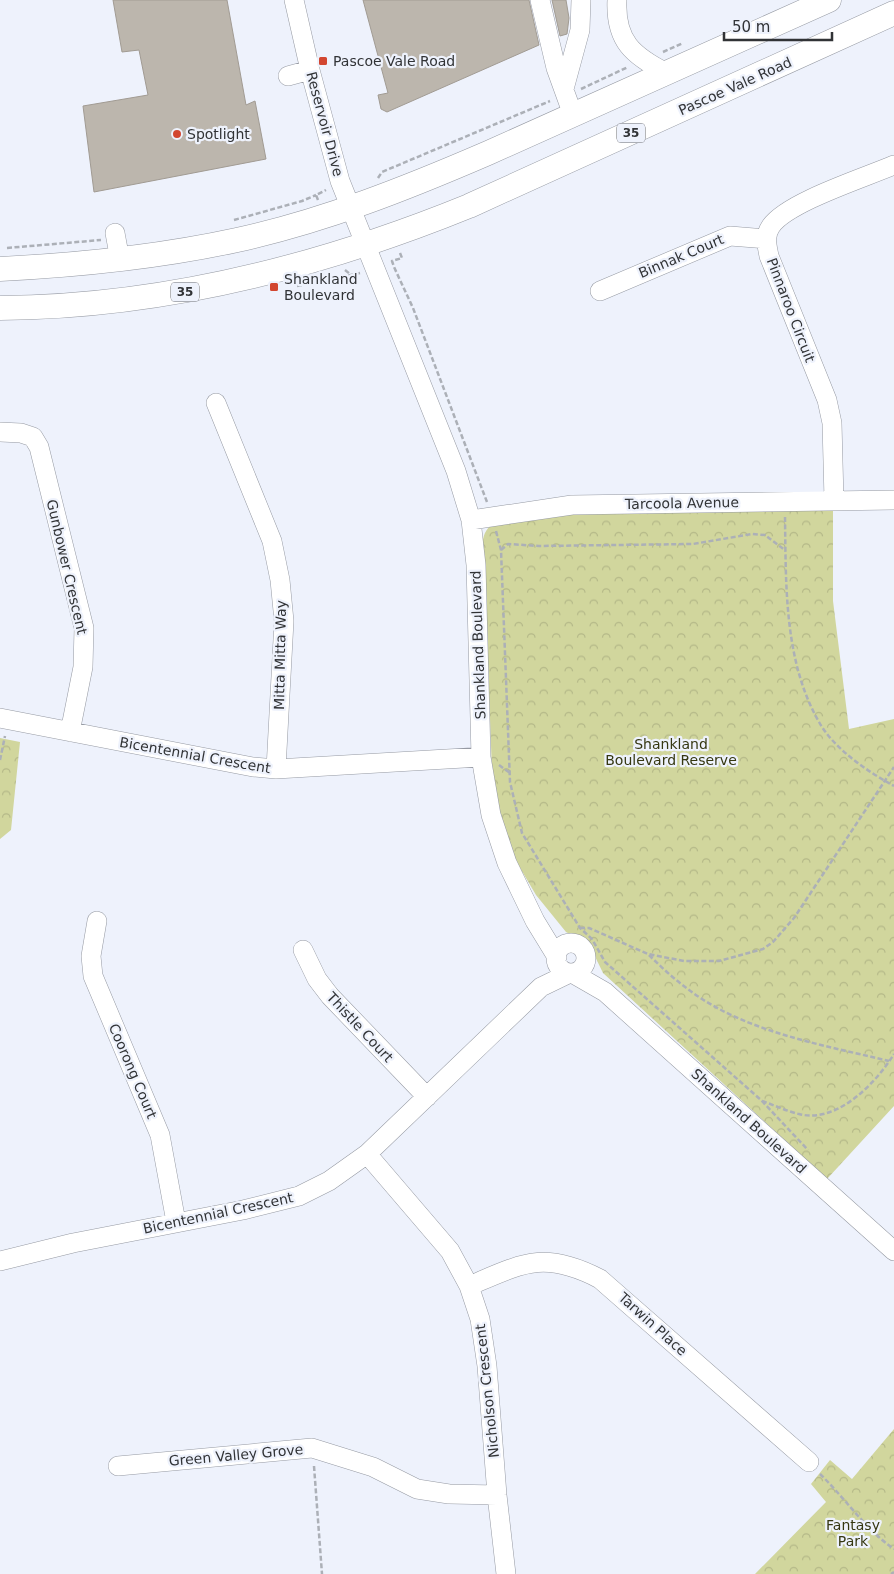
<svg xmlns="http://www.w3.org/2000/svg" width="894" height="1574" viewBox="0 0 894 1574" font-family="'DejaVu Sans',sans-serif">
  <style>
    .park { fill: url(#park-crowns) }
    .building { fill: #bcb6ad; stroke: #a19b93 }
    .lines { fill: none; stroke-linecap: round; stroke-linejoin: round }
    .minor-casing { stroke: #969aa3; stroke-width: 20 }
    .major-casing { stroke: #969aa3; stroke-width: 25 }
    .path { stroke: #acb0b7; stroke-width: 2.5; stroke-dasharray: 5 2.5; stroke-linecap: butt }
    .minor { stroke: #fff; stroke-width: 19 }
    .major { stroke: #fff; stroke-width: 24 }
    .poi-dot { fill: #d24630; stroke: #eef2fc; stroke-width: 2 }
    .labels { text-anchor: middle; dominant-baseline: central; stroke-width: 4.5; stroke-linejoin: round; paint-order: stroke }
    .shield { fill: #eef2fc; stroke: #6a6c71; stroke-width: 1 }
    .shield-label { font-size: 12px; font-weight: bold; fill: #313336 }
    .poi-label { font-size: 14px; fill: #313336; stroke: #eef2fc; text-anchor: start }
    .street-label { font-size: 14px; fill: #313336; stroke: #eef2fc }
    .park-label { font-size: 14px; fill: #353711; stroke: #eef2fc }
  </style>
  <defs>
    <pattern id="park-crowns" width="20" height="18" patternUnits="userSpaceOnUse" patternTransform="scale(1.25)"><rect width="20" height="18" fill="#d1d69d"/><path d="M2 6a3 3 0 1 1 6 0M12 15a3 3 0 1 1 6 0" fill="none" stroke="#b4b888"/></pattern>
  </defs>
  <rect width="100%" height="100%" fill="#eef2fc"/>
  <path class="park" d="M833 507V601L849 729 894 719V1106L827 1179 603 973 589 944 566 932 536 895 513 856 499 814 492 772 484 557C482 542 481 534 493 523L573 512Z
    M0 738 20 742 11 830 0 839Z
    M894 1429V1574H755L826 1502 811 1484 830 1460 852 1479Z"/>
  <path class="building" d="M113 0H227L246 105 255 101 266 159 94 192 83 106 148 95 139 50 122 52Z
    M363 0H529L539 45 387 112 381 109 378 95 388 93Z
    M552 0H566L569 18 567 34 560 36Z"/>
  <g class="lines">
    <defs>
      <path id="minor" d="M294 0 310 70 340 181 456 471 471 520 476 565 481 757 491 815 507 863 535 921 557 957
        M540 0 556 68 573 115
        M617 0C615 41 633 56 667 73
        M288 76 310 70
        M564 89 580 30 581 0
        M115 233 120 260
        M600 291 730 236 766 239
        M216 403 272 541 280 580 284 621 276 769
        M0 432 21 433 33 437 39 447 84 628 83 667 70 732
        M834 500 832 423 827 400 769 256C767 245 764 236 771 226 788 202 864 178 894 165
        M471 520 572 505 894 500
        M0 718 253 767 276 769 481 757
        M97 921 91 956 93 976 160 1135 176 1222
        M556 958a15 15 0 1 1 30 0a15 15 0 1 1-30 0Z
        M303 950 317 979 330 996 427 1097
        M572 973 605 992 894 1251
        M367 1154 450 1251 469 1286 480 1319 487 1366 497 1495 506 1574
        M0 1261 73 1243 243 1210 299 1196 329 1181 367 1154 541 987 570 973
        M469 1286C523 1263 544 1250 600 1279L809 1462
        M118 1466 312 1448 373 1467 417 1489 449 1494 497 1495"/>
      <path id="major" d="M0 269C80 265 159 257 237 240 324 221 407 188 488 153L829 0
        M0 308C163 307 319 267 469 206L894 13"/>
    </defs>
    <use href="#minor" class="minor-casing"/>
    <use href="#major" class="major-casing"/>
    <path class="path" d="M663 52 683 43
      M581 89 628 67
      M378 178 382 172 550 101
      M318 200 316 195 326 190
      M234 220 302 201 316 195
      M7 248 101 240
      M400 253 402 258 392 261 394 267 413 308 487 502
      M345 270 350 274
      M297 286 360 273
      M785 517C786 586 784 661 819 722 834 749 867 771 894 786
      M496 531 501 550 510 782 522 833 580 928 592 939 605 962 761 1100 808 1150
      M501 550 508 544 539 546 693 544 752 534 765 535 786 551
      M0 760 5 736
      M499 765 510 773
      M580 928H589L648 954 684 961H719L763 949 773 942 794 918 894 767
      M649 955C665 971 682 986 702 999 757 1034 827 1046 889 1061
      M762 1101C774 1105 786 1111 799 1114 837 1124 876 1083 894 1054
      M314 1466 322 1574
      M820 1474C845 1498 865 1529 894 1549
      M891 1574 894 1572"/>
    <use href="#minor" class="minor"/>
    <use href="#major" class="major"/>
  </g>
  <g class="poi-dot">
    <rect x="318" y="56" width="10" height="10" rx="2.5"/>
    <circle cx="177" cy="134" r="5"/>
    <rect x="269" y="282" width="10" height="10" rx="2.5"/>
  </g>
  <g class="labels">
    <g class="shield">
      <rect x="617" y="123.5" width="28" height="19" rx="4"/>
      <rect x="171" y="282.5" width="28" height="19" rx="4"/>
    </g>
    <g class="shield-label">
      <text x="631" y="133">35</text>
      <text x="185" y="292">35</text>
    </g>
    <g class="poi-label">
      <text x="333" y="61">Pascoe Vale Road</text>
      <text x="187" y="134">Spotlight</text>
      <text x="284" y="279">Shankland<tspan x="284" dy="16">Boulevard</tspan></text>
    </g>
    <g class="street-label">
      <text transform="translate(735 86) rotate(-24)">Pascoe Vale Road</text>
      <text transform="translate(325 124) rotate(75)">Reservoir Drive</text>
      <text transform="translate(681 256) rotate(-23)">Binnak Court</text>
      <text transform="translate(791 310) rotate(69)">Pinnaroo Circuit</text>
      <text transform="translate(682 503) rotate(-1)">Tarcoola Avenue</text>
      <text transform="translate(67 567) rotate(77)">Gunbower Crescent</text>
      <text transform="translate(478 645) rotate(-92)">Shankland Boulevard</text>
      <text transform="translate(280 655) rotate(-89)">Mitta Mitta Way</text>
      <text transform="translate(195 755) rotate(10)">Bicentennial Crescent</text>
      <text transform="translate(360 1027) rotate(47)">Thistle Court</text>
      <text transform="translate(133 1071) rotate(67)">Coorong Court</text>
      <text transform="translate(749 1121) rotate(42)">Shankland Boulevard</text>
      <text transform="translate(218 1213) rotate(-12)">Bicentennial Crescent</text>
      <text transform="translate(653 1324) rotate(42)">Tarwin Place</text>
      <text transform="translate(487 1391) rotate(-96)">Nicholson Crescent</text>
      <text transform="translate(236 1455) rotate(-5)">Green Valley Grove</text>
    </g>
    <g class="park-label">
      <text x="671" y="744">Shankland<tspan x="671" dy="16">Boulevard Reserve</tspan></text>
      <text x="853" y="1525">Fantasy<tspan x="853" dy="16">Park</tspan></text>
    </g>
  </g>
  <path d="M724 32v8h108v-8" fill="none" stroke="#313336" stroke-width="2.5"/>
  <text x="732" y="32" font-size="15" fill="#313336" stroke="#eef2fc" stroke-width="4" paint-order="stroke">50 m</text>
</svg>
